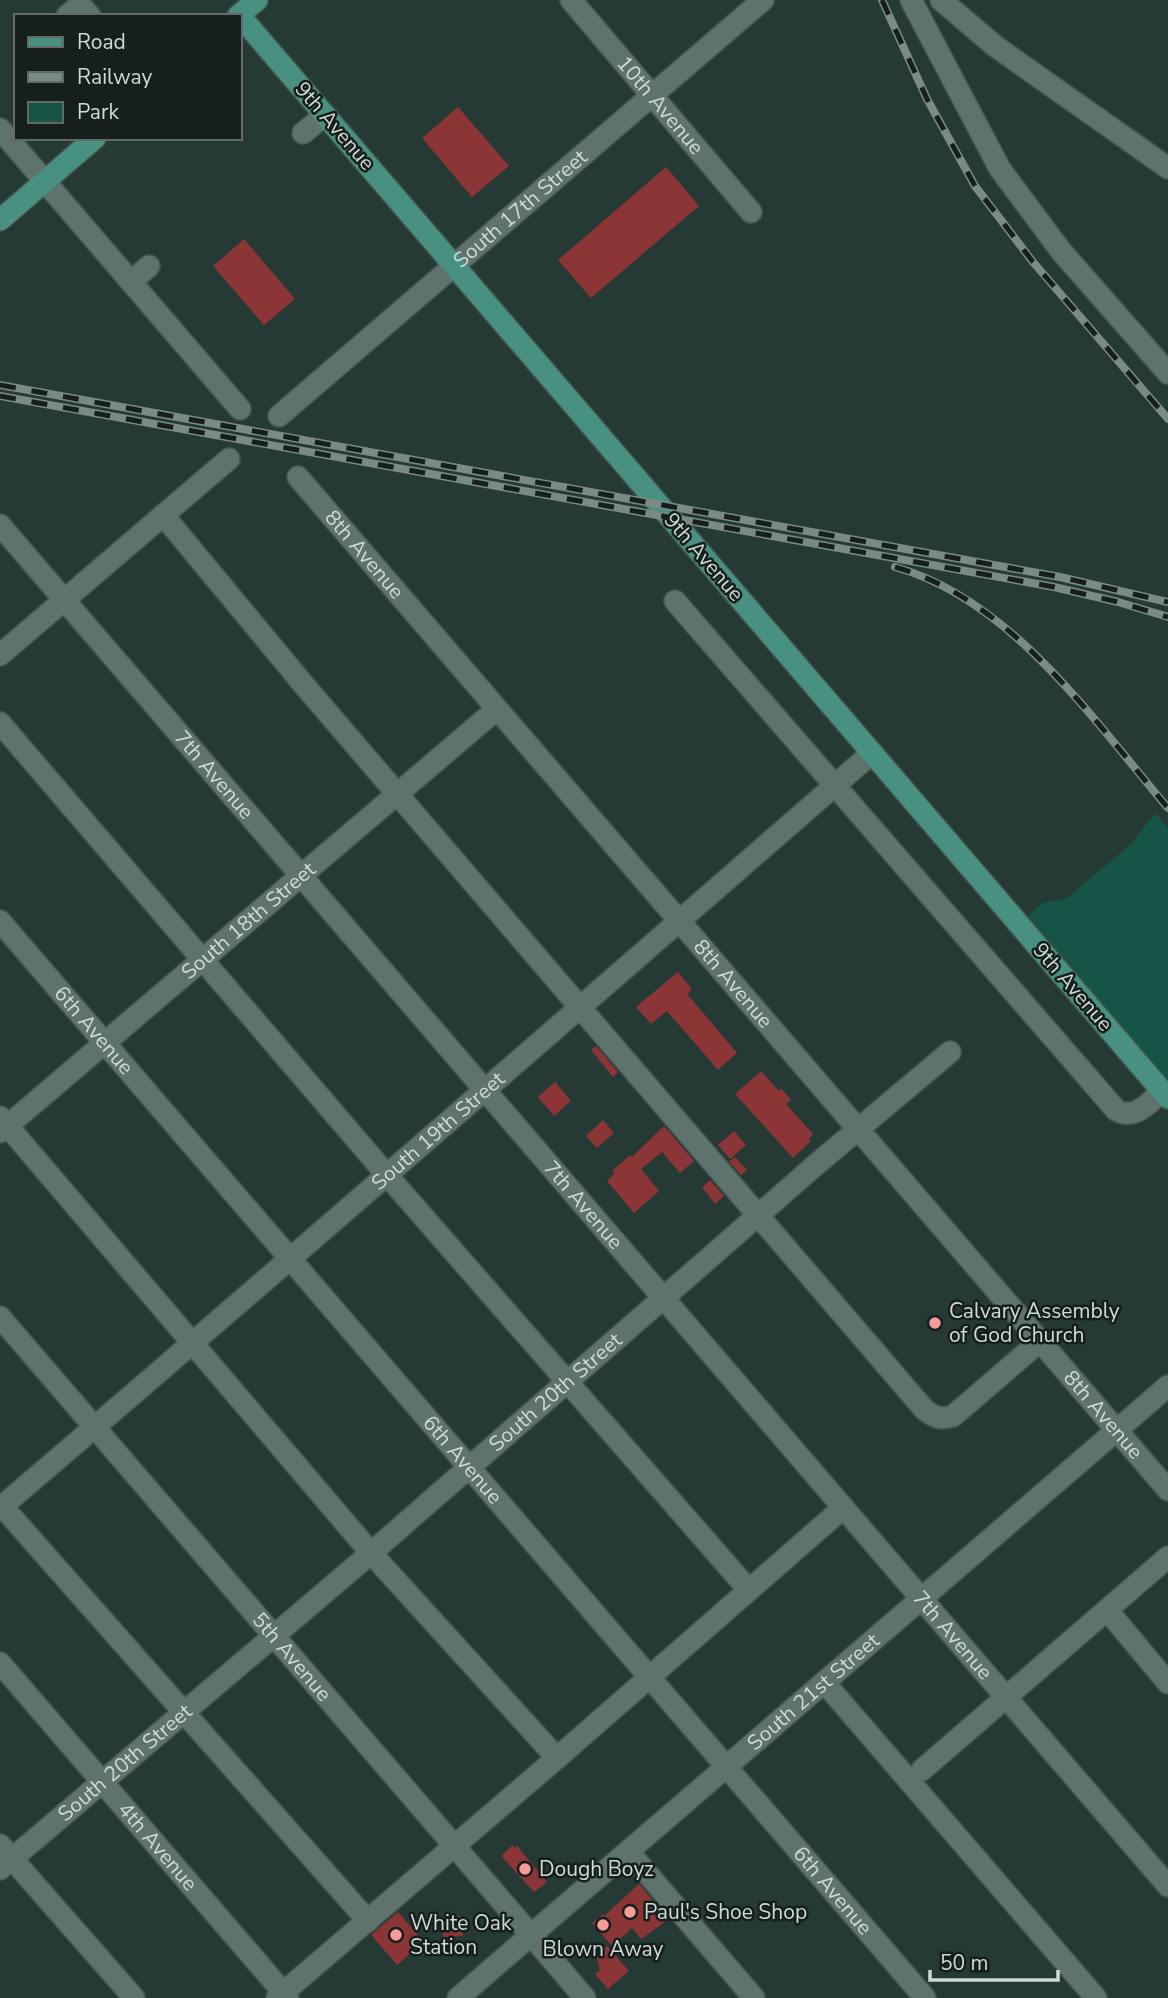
<svg xmlns="http://www.w3.org/2000/svg" width="1168" height="1998" viewBox="0 0 1168 1998" font-family="'Nunito Sans',sans-serif">
  <style>
    .green { fill: #175448 }
    .building { fill: #8b3536 }
    .lines { fill: none; stroke-linecap: round; stroke-linejoin: round }
    .minor-casing { stroke: #445550; stroke-width: 24 }
    .major-casing { stroke: #445550; stroke-width: 24 }
    .minor { stroke: #5e736d; stroke-width: 21 }
    .major { stroke: #489182; stroke-width: 21 }
    .rail-casing { stroke: #7a8a85; stroke-width: 8 }
    .rail { stroke: #161f1d; stroke-width: 5; stroke-dasharray: 16; stroke-linecap: butt }
    .poi-dot { fill: #f59b98; stroke: #161f1d; stroke-width: 2.5 }
    .labels { text-anchor: middle; dominant-baseline: central; stroke-width: 5; stroke-linejoin: round; paint-order: stroke }
    .street-label { font-size: 21px; fill: #cedad6; stroke: #161f1d }
    .poi-label { font-size: 21px; fill: #cedad6; stroke: #161f1d; text-anchor: start }
  </style>
  <rect width="100%" height="100%" fill="#263a35"/>
  <path class="green" d="M1155 813 1168 828V1080L1028 916 1043 903 1067 898 1130 845Z"/>
  <path class="building" d="M458 107 509 166 472 197 422 138Z
    M666 167 699 206 591 298 558 260Z
    M244 239 295 299 264 325 213 266Z
    M678 972 692 989 687 994 737 1053 718 1070 667 1011 651 1024 636 1007Z
    M596 1046 618 1072 613 1077 591 1050Z
    M761 1071 778 1090 782 1089 791 1100 786 1104 813 1134 809 1139 811 1141 793 1158 735 1094Z
    M555 1082 571 1101 554 1116 538 1097Z
    M603 1120 614 1133 597 1148 586 1136Z
    M664 1126 694 1161 680 1173 662 1152 641 1169 659 1191 634 1213 607 1181 614 1174 613 1170 630 1155 632 1157Z
    M734 1131 746 1145 730 1159 718 1145Z
    M735 1157 747 1170 741 1175 729 1162Z
    M710 1180 724 1196 715 1204 702 1187Z
    M513 1845 515 1848 517 1846 547 1882 534 1892 503 1858 502 1855Z
    M639 1884 669 1919 641 1939 632 1928 612 1946 592 1923 603 1914 604 1916Z
    M398 1912 424 1942 397 1965 371 1935Z
    M461 1916 463 1936 443 1937 441 1917Z
    M607 1946 629 1971 608 1989 595 1974 600 1970 596 1955Z"/>
  <g class="lines">
    <defs>
      <g id="minor">
        <path id="s1" d="M571 0 751 212"/>
        <path d="M911 0 1000 169 1061 251 1168 373"/>
        <path d="M941 0 995 46 1168 168"/>
        <path d="M67 16 80 5 90 16"/>
        <path d="M0 129 240 409"/>
        <path d="M303 133 325 115"/>
        <path d="M131 282 149 266"/>
        <path id="s2" d="M279 416 763 0"/>
        <path id="s3" d="M298 477 1168 1490"/>
        <path d="M163 515 304 685 923 1408C933 1417 940 1420 953 1416L1039 1342"/>
        <path id="s4" d="M0 525 1168 1886"/>
        <path d="M675 601 1116 1110C1135 1121 1148 1103 1163 1091"/>
        <path d="M0 655 229 459"/>
        <path d="M0 723 386 1174 748 1589"/>
        <path id="s5" d="M0 921 925 1998"/>
        <path d="M0 1117 371 1553 557 1758"/>
        <path id="s6" d="M0 1132 497 709"/>
        <path id="s7" d="M0 1317 585 1998"/>
        <path d="M2 1506 368 1921"/>
        <path id="s8" d="M0 1508C293 1258 582 1006 872 753"/>
        <path d="M1107 1610 1168 1683"/>
        <path id="s9" d="M0 1663 288 1998"/>
        <path d="M824 1682 1096 1998"/>
        <path d="M922 1770 1168 1557"/>
        <path d="M0 1845 134 1998"/>
        <path d="M628 1851 754 1998"/>
        <path id="s10" d="M0 1869 371 1553 818 1163 950 1052"/>
        <path d="M277 1998 557 1758 843 1508"/>
        <path id="s11" d="M458 1998 1168 1386"/>
      </g>
      <path id="major" d="M238 16 257 0
        M240 16 1168 1098
        M0 220 95 138"/>
    </defs>
    <use href="#minor" class="minor-casing"/>
    <use href="#major" class="major-casing"/>
    <use href="#minor" class="minor"/>
    <use href="#major" class="major"/>
    <defs>
      <path id="rail" d="M882 0 927 99 975 186 1033 262 1168 419
        M0 385 1060 577 1168 602
        M0 396 1054 587 1118 602 1168 617
        M895 567C1011 599 1094 721 1168 808"/>
    </defs>
    <use href="#rail" class="rail-casing"/>
    <use href="#rail" class="rail"/>
  </g>
  <g class="poi-dot">
    <circle cx="935" cy="1323" r="7"/>
    <circle cx="525" cy="1869" r="7"/>
    <circle cx="630" cy="1912" r="7"/>
    <circle cx="603" cy="1925" r="7"/>
    <circle cx="396" cy="1935" r="7"/>
  </g>
  <g class="labels">
    <g class="street-label">
      <text stroke="none"><textPath href="#s1" startOffset="138">10th Avenue</textPath></text>
      <text transform="translate(335 126) rotate(49)">9th Avenue</text>
      <text stroke="none"><textPath href="#s2" startOffset="318">South 17th Street</textPath></text>
      <text stroke="none"><textPath href="#s3" startOffset="102">8th Avenue</textPath></text>
      <text transform="translate(704 557) rotate(49)">9th Avenue</text>
      <text stroke="none"><textPath href="#s4" startOffset="329">7th Avenue</textPath></text>
      <text stroke="none"><textPath href="#s6" startOffset="326">South 18th Street</textPath></text>
      <text stroke="none"><textPath href="#s3" startOffset="668">8th Avenue</textPath></text>
      <text transform="translate(1073 987) rotate(49)">9th Avenue</text>
      <text stroke="none"><textPath href="#s5" startOffset="144">6th Avenue</textPath></text>
      <text stroke="none"><textPath href="#s8" startOffset="578">South 19th Street</textPath></text>
      <text stroke="none"><textPath href="#s4" startOffset="896">7th Avenue</textPath></text>
      <text stroke="none"><textPath href="#s10" startOffset="732">South 20th Street</textPath></text>
      <text stroke="none"><textPath href="#s3" startOffset="1236">8th Avenue</textPath></text>
      <text stroke="none"><textPath href="#s5" startOffset="710">6th Avenue</textPath></text>
      <text stroke="none"><textPath href="#s4" startOffset="1463">7th Avenue</textPath></text>
      <text stroke="none"><textPath href="#s7" startOffset="448">5th Avenue</textPath></text>
      <text stroke="none"><textPath href="#s11" startOffset="469">South 21st Street</textPath></text>
      <text stroke="none"><textPath href="#s10" startOffset="164">South 20th Street</textPath></text>
      <text stroke="none"><textPath href="#s9" startOffset="242">4th Avenue</textPath></text>
      <text stroke="none"><textPath href="#s5" startOffset="1278">6th Avenue</textPath></text>
    </g>
    <g class="poi-label">
      <text x="949" y="1311">Calvary Assembly<tspan x="949" dy="24">of God Church</tspan></text>
      <text x="539" y="1869">Dough Boyz</text>
      <text x="644" y="1912">Paul's Shoe Shop</text>
      <text x="410" y="1923">White Oak<tspan x="410" dy="24">Station</tspan></text>
      <text x="603" y="1949" text-anchor="middle">Blown Away</text>
    </g>
  </g>
  <rect x="14" y="14" width="228" height="126" fill="#161f1d" stroke="#606a67" stroke-width="2"/>
  <rect x="28" y="37" width="35" height="10" fill="#489182" stroke="#606a67" stroke-width="2"/>
  <text x="77" y="49" font-size="21" fill="#cedad6">Road</text>
  <rect x="28" y="72" width="35" height="10" fill="#7a8a85" stroke="#606a67" stroke-width="2"/>
  <text x="77" y="84" font-size="21" fill="#cedad6">Railway</text>
  <rect x="28" y="102" width="35" height="21" fill="#175448" stroke="#606a67" stroke-width="2"/>
  <text x="77" y="119" font-size="21" fill="#cedad6">Park</text>
  <path d="M930 1970v10h128v-10" fill="none" stroke="#cedad6" stroke-width="3.5"/>
  <text x="940" y="1970" font-size="21" fill="#cedad6" stroke="#161f1d" stroke-width="5" paint-order="stroke">50 m</text>
</svg>
